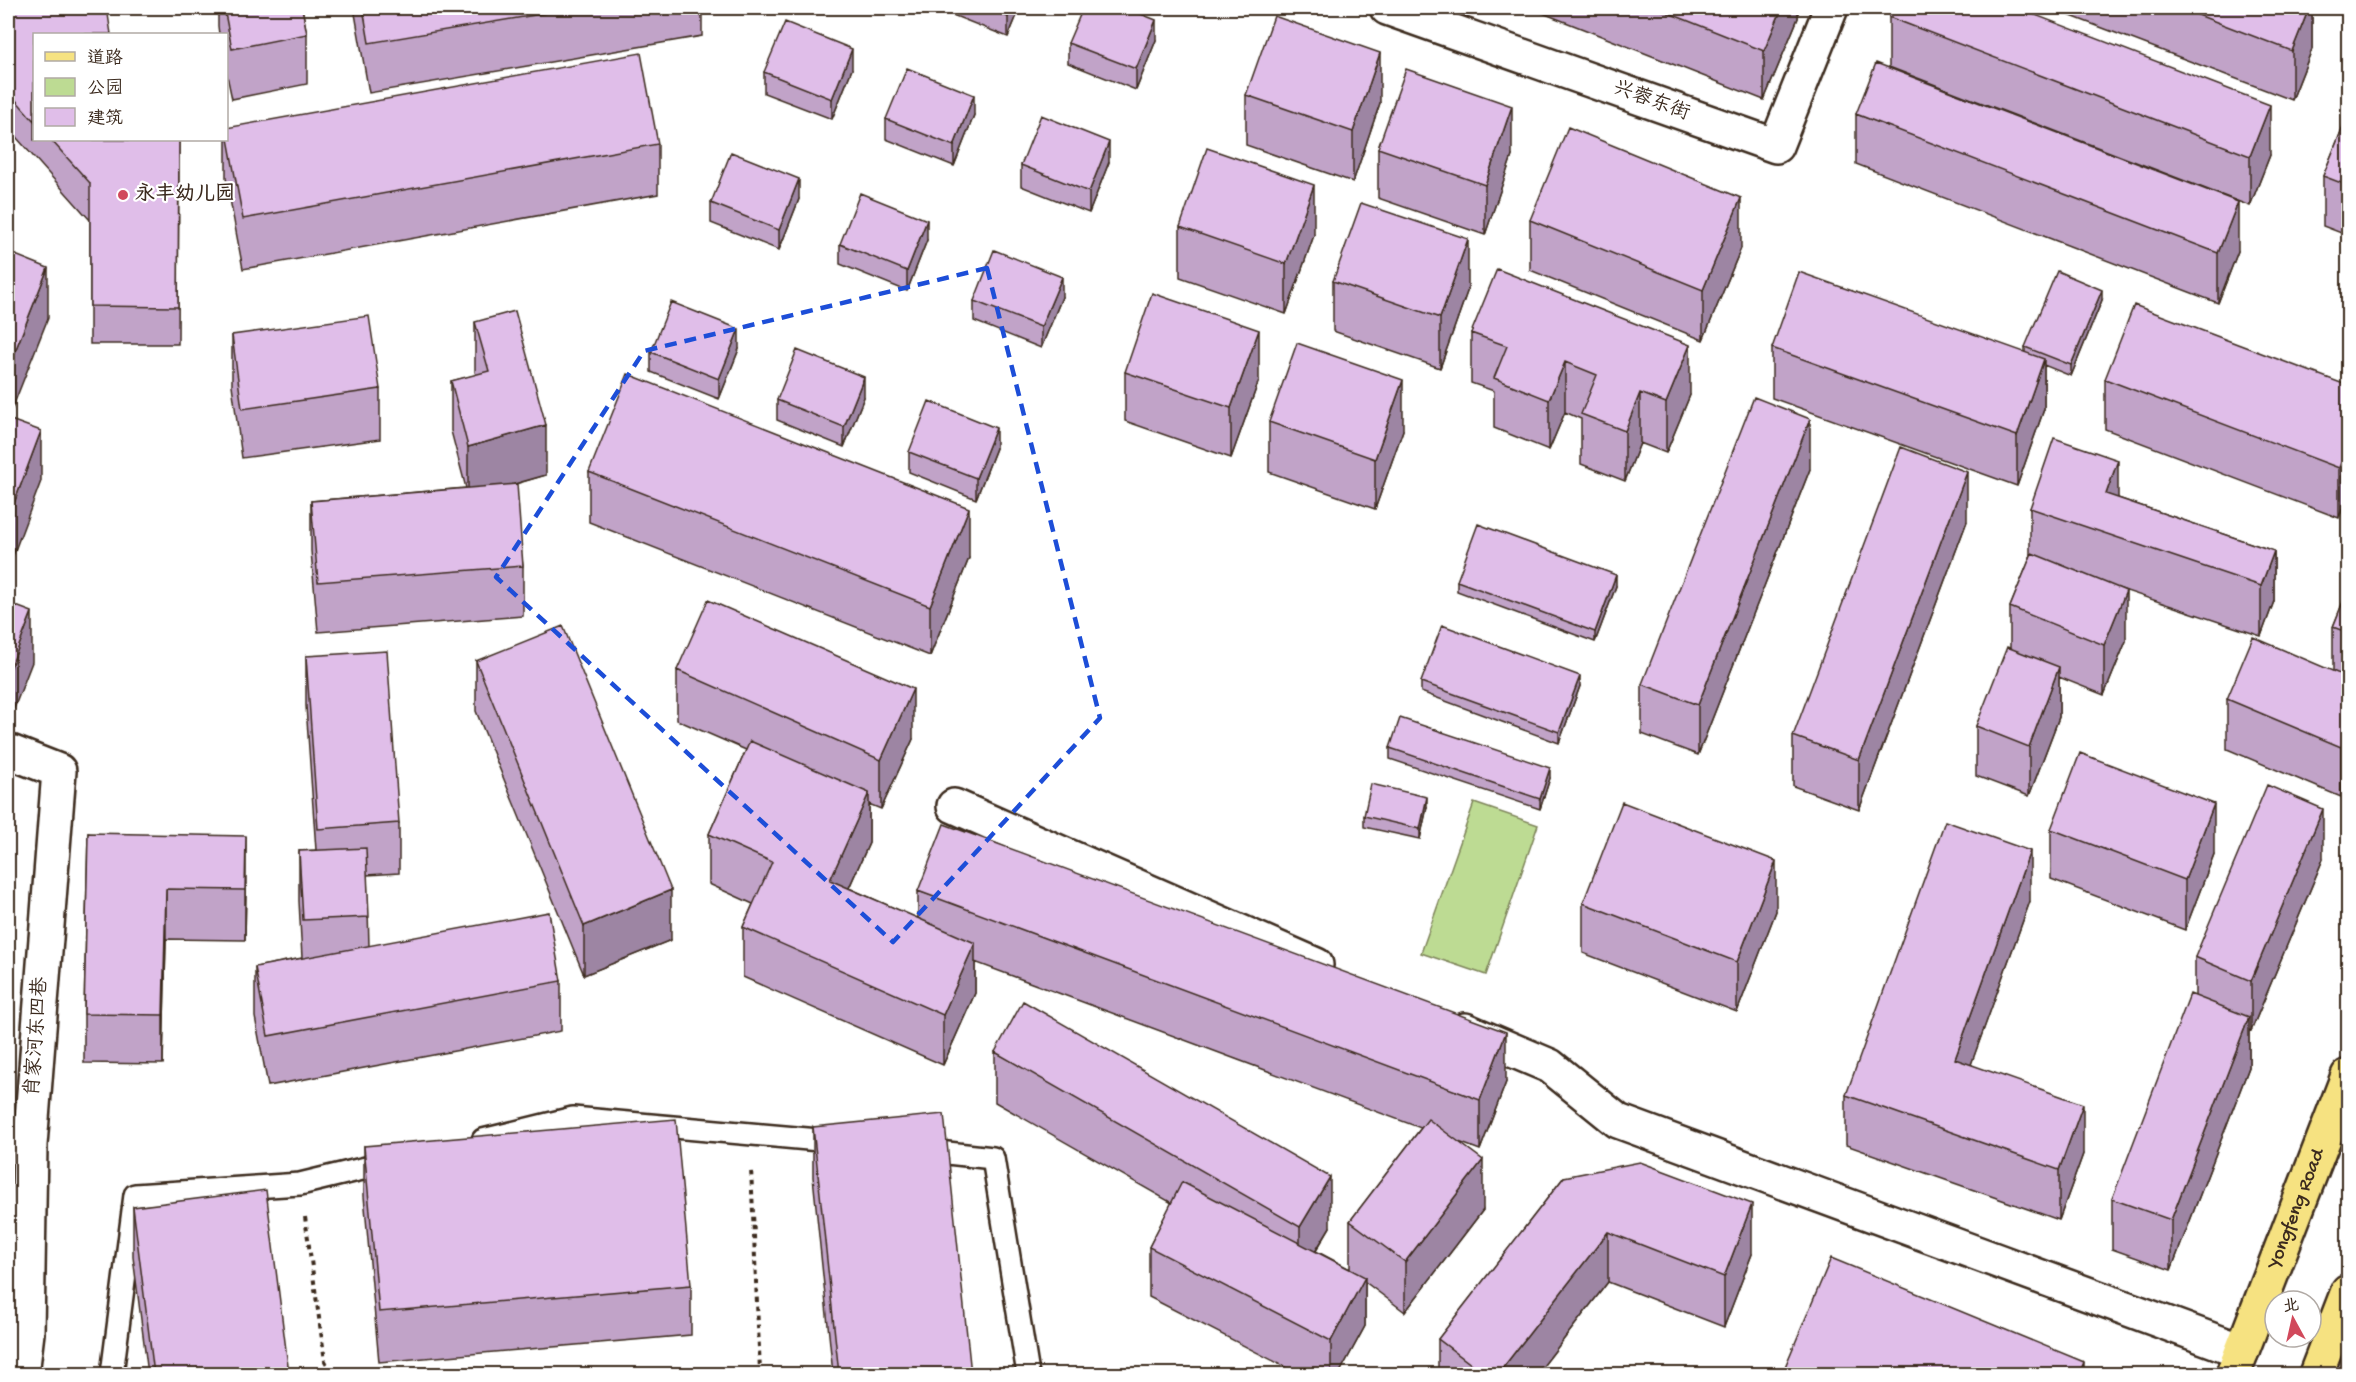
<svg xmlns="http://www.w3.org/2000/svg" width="2356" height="1382" viewBox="0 0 2356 1382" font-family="'Gochi Hand','LXGW WenKai TC',sans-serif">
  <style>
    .green { fill: #bddb93; stroke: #7c8258; stroke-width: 1.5 }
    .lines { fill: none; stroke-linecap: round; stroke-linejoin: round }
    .lane-casing { stroke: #3b2a1e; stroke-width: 26 }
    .street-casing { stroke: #3b2a1e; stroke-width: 38 }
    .primary-casing { stroke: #3b2a1e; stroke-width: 38 }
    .path { stroke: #3b2a1e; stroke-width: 4; stroke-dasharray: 4.5 4.5; stroke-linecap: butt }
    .lane { stroke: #fff; stroke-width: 21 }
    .street { stroke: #fff; stroke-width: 33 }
    .primary { stroke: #f6e281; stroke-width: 33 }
    .wall { fill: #c1a3c8; stroke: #3b2a1e; stroke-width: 1.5 }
    .shaded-wall { fill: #9d85a3; stroke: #3b2a1e; stroke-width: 1.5 }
    .building { fill: #e0bee9; stroke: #3b2a1e; stroke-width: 1.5 }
    .marked { fill: none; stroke: #1d4ed8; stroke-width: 4.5; stroke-dasharray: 12 8; stroke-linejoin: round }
    .poi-dot { fill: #d1495b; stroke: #fff; stroke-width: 2 }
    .labels { text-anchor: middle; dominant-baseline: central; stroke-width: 4.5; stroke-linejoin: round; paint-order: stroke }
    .street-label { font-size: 20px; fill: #3b2a1e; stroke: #fff }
    .poi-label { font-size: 20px; font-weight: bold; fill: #3b2a1e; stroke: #fff; text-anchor: start }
  </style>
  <rect width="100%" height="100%" fill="#fff"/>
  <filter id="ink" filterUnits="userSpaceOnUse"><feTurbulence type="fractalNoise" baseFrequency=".0167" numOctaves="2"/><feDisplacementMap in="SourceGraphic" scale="12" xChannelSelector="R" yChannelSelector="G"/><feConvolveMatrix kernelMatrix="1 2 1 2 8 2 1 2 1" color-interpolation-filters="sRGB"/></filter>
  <g filter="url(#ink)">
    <path class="green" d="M1474 803 1538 825 1486 975 1421 953Z"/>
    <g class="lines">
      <defs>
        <path id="lane" d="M483 1140 573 1118 841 1142
          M920 1150 993 1158 1028 1374
          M112 1374 135 1195 300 1184 391 1162"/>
        <path id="street" d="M1387 8 1776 146 1831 8
          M8 751 59 771 30 1145 27 1333 22 1374
          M954 806 1316 965
          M1465 1030 1550 1066 1618 1121 2242 1351"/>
        <g id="primary">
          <path id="s1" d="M2233 1374 2348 1076"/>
          <path d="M2316 1374 2348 1291"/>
        </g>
      </defs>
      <use href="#lane" class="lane-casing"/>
      <use href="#street" class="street-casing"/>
      <use href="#primary" class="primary-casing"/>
      <path class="path" d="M305 1217 325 1361 333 1374
        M721 1374 760 1371 751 1168"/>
      <use href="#lane" class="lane"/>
      <use href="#street" class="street"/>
      <use href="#primary" class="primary"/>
    </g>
    <path class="wall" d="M8 8 34 34V140H179L178 344H90V220L8 128Z
      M218 8H302L307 34V84L232 99 226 71V34H219L218 26Z
      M354 8H702V36L369 93Z
      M940 8H1020L1008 37 940 10Z
      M1530 8H1798V18L1764 100Z
      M2050 8H2312V49L2292 100Z
      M1889 17 2270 155 2250 206 1889 67Z
      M1156 40 1136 90 1068 63V43Z
      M852 69 832 119 764 93V72Z
      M1246 95 1380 103 1353 182 1246 145Z
      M2349 112V236L2323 226V176Z
      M1856 114 2238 251 2218 303 1856 164Z
      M974 115 954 166 886 139V119Z
      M226 128 658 144V194L243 269 226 178Z
      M1378 148 1512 156 1485 235 1378 198Z
      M1109 162 1089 213 1021 186V165Z
      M799 199 779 250 711 223V203Z
      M1530 220 1741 248 1703 340 1530 270Z
      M1180 227 1314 235 1286 314 1180 277Z
      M927 240 907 291 840 264V244Z
      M1333 281 1468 289 1440 368 1333 331Z
      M1062 297 1041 348 974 321V301Z
      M2102 300 2071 376 2044 365V409L2017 486 1772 398V348L2025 352V347Z
      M475 322 546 475 512 485 523 566V616L318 632 311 551V501L466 488 451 431V381L476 375 475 372Z
      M1471 333 1690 395 1666 453 1640 443 1625 481 1581 464V419L1565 412 1549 450 1494 428V391L1471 383Z
      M232 335 380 389V439L242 458 232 385Z
      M739 349 719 399 651 372V352Z
      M1125 372 1259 380 1231 458 1125 421Z
      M2105 379 2349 386V491L2339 518 2105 429Z
      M864 397 844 447 777 420V400Z
      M1269 422 1403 430 1375 509 1269 472Z
      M996 448 976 499 909 472V452Z
      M1810 469 1698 755 1642 734V684Z
      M589 472 969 558 930 656 589 522Z
      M2118 498 2274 551V601L2261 636 2118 588 2126 641 2104 695 2059 677V717L2029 796 1976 776V726L2010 648V607L2030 558V508Z
      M1967 521 1859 810 1793 786V736Z
      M1457 581 1616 586 1595 642 1457 591Z
      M2349 587V780L2341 797 2227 749V699L2333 671V627Z
      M306 656 399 823V873L367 875 369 946 561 981V1031L268 1086 255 1017V967L302 958 299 901V851L316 850 306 706Z
      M476 661 671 940 584 975 476 711Z
      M677 670 913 739 881 809 869 804V843L849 888 918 919V891L1506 1082 1480 1150 1459 1142 1483 1210 1405 1312 1365 1282V1326L1339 1374H1299L1149 1297V1247L1172 1203 995 1102V1052L1330 1227 1316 1251 1350 1269V1221L1421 1128 975 962V993L943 1065 743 977V927L753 904 709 884V834L746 750 677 720Z
      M1421 682 1580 686 1559 743 1421 692Z
      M1390 748 1550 778 1540 809 1390 759Z
      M1427 807 1420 839 1364 827V816Z
      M2051 829 2214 854 2185 930 2051 879Z
      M88 833 246 886 245 940 166 939 163 1064 84 1063V1014Z
      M2323 859 2251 1031 2249 1030V1067L2171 1270 2112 1249V1199L2195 996V957Z
      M2030 901 1971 1064 2083 1154 2059 1220 1846 1145V1095Z
      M1583 903 1776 911 1737 1012 1583 953Z
      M813 1127 971 1374H833L813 1177Z
      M364 1146 691 1285V1335L379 1362 364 1196Z
      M1564 1177 1752 1254 1724 1327 1608 1282 1537 1374H1438V1339Z
      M133 1207 289 1374H148L133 1257Z"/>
    <path class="shaded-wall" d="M1012 8H1020L1008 37V17Z
      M1782 8H1798V18L1764 100V51Z
      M2309 8H2312V49L2292 100V51Z
      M1156 20V40L1136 90V69Z
      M852 49V69L832 119V99Z
      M1380 53V103L1353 182V132Z
      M974 95V115L954 166V146Z
      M2270 105V155L2250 206V156Z
      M1512 106V156L1485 235V185Z
      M1109 142V162L1089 213V192Z
      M799 179V199L779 250V230Z
      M1314 185V235L1286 314V264Z
      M1741 198V248L1703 340V290Z
      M2238 202V251L2218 303V253Z
      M927 220V240L907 291V271Z
      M1468 239V289L1440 368V318Z
      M48 268V318L8 419V369Z
      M1062 277V297L1041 348V327Z
      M2102 290V300L2071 376V365Z
      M739 329V349L719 399V379Z
      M1259 330V380L1231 458V408Z
      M1690 345V395L1666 453V403Z
      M2044 359V409L2017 486V436Z
      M1565 362V412L1549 450V400Z
      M864 377V397L844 447V427Z
      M1403 380V430L1375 509V459Z
      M1640 393V443L1625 481V431Z
      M1810 419V469L1698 755V705Z
      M546 425V475L468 497V447Z
      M996 428V448L976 499V478Z
      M41 431V481L8 569V519Z
      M2349 442V491L2339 518V468Z
      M2118 460V509L2106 494Z
      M1967 472V521L1859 810V760Z
      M969 508V558L930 656V606Z
      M2274 551V601L2261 636V586Z
      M1616 575V586L1595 642V632Z
      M2126 591V641L2104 695V645Z
      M32 612V662L8 724V674Z
      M2059 667V717L2029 796V747Z
      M1580 676V686L1559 743V732Z
      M913 689V739L881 809V760Z
      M2349 730V780L2341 797V747Z
      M1550 768V778L1540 809V799Z
      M869 793V843L830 930V880Z
      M1427 797V807L1420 839V829Z
      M2214 804V854L2185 930V880Z
      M2323 809V859L2251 1031V981Z
      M246 836V886L245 940V890Z
      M2030 851V901L1955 1109V1059Z
      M1776 861V911L1737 1012V962Z
      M166 889V939L163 1064V1015Z
      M671 890V940L584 975V926Z
      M975 943V993L943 1065V1015Z
      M2249 1017V1067L2171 1270V1220Z
      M1506 1032V1082L1480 1150V1100Z
      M2083 1104V1154L2059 1220V1170Z
      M1483 1160V1210L1405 1312V1262Z
      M1330 1177V1227L1300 1277V1227Z
      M1752 1204V1254L1724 1327V1277Z
      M1608 1232V1282L1537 1374H1498Z
      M1365 1277V1326L1339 1374H1331V1341Z
      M2084 1362V1374H2079Z"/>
    <path class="building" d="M8 8H107L111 34H34V121L8 91Z
      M224 8H302L307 34 232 49Z
      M363 8H577L369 43Z
      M984 8H1012L1008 17Z
      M1083 8H1126L1156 20 1136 69 1068 43Z
      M1656 8H1782L1764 51Z
      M1893 8H2017L2270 105 2250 156 1889 17Z
      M2180 8H2309L2292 51Z
      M1274 16 1380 53 1353 132 1246 95Z
      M785 22 852 49 832 99 764 72Z
      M641 53 658 144 243 219 226 128Z
      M1876 63 2238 202 2218 253 1856 114Z
      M907 68 974 95 954 146 886 119Z
      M1406 69 1512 106 1485 185 1378 148Z
      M2349 112V186L2323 176Z
      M1041 115 1109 142 1089 192 1021 165Z
      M1568 127 1741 198 1703 290 1530 220Z
      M51 140H179L178 307 90 306V183Z
      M1207 148 1314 185 1286 264 1180 227Z
      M731 152 799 179 779 230 711 203Z
      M860 193 927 220 907 271 840 244Z
      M1361 203 1468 239 1440 318 1333 281Z
      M994 250 1062 277 1041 327 974 301Z
      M8 252 48 268 8 369Z
      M1497 269 1690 345 1666 403 1640 393 1625 431 1581 414 1597 375 1565 362 1549 400 1494 378 1507 346 1471 333Z
      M2057 271 2102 290 2071 365 2025 347Z
      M1799 272 2044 359 2017 436 1772 348Z
      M1152 293 1259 330 1231 408 1125 372Z
      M671 302 739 329 719 379 651 352Z
      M2134 305 2349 386V442L2339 468 2105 379Z
      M515 311 546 425 468 447 451 381 489 371 475 322Z
      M369 316 380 389 242 409 232 335Z
      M1297 343 1403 380 1375 459 1269 422Z
      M797 350 864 377 844 427 777 400Z
      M628 374 969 508 930 606 589 472Z
      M1754 397 1810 419 1698 705 1642 684Z
      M929 401 996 428 976 478 909 452Z
      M8 419 41 431 8 519Z
      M2054 438 2118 460 2106 494 2274 551 2261 586 2030 508Z
      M1901 447 1967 472 1859 760 1793 736Z
      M517 484 523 566 318 582 311 501Z
      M1478 524 1616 575 1595 632 1457 581Z
      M2032 553 2126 591 2104 645 2010 607Z
      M2349 587V633L2333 627Z
      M708 600 913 689 881 760 677 670Z
      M8 603 32 612 8 674Z
      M1442 625 1580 676 1559 732 1421 682Z
      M563 626 671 890 584 926 476 661Z
      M2253 637 2349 678V730L2341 747 2227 699Z
      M2007 647 2059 667 2029 747 1976 726Z
      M387 651 399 823 318 829 306 656Z
      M1400 718 1550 768 1540 799 1390 748Z
      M750 741 869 793 830 880 975 943 943 1015 743 927 772 862 709 834Z
      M2080 753 2214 804 2185 880 2051 829Z
      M1371 784 1427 797 1420 829 1364 816Z
      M2267 785 2323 809 2251 981 2195 957Z
      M1622 802 1776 861 1737 962 1583 903Z
      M1945 821 2030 851 1955 1059 2083 1104 2059 1170 1846 1095Z
      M944 824 1506 1032 1480 1100 918 891Z
      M88 833 246 836 245 890 166 889 163 1015 84 1014Z
      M366 848 369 917 303 920 299 851Z
      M549 912 561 981 268 1036 255 967Z
      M2190 994 2249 1017 2171 1220 2112 1199Z
      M1023 1001 1330 1177 1300 1227 995 1052Z
      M944 1114 971 1374H839L813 1127Z
      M676 1119 691 1285 379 1312 364 1146Z
      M1428 1119 1483 1160 1405 1262 1350 1221Z
      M1640 1162 1752 1204 1724 1277 1608 1232 1498 1374H1484L1438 1339 1564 1177Z
      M1182 1182 1365 1277 1331 1341 1149 1247Z
      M266 1190 289 1374H154L133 1207Z
      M1831 1258 2084 1362 2079 1374H1782Z"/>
  </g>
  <path class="marked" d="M987 268 1100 718 893 942 496 577 644 351Z"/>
  <circle class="poi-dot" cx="123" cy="195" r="6"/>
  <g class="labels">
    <g class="street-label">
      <text transform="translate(1651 102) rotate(20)">兴蓉东街</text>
      <text transform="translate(38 1037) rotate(-86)">肖家河东四巷</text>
      <text stroke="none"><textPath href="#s1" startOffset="177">Yongfeng Road</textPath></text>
    </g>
    <g class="poi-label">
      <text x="135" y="195">永丰幼儿园</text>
    </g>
  </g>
  <rect width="2356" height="1382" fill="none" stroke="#fff" stroke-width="30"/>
  <rect x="15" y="15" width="2326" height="1352" fill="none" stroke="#3b2a1e" stroke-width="2" filter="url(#ink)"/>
  <rect x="33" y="33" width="195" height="108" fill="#ffffff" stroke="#b1aaa5" stroke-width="1.5"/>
  <rect x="45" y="52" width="30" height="9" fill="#f6e281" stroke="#b1aaa5" stroke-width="1.5"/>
  <text x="87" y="63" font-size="18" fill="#3b2a1e">道路</text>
  <rect x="45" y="78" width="30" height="18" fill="#bddb93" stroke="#b1aaa5" stroke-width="1.5"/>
  <text x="87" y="93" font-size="18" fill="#3b2a1e">公园</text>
  <rect x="45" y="108" width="30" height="18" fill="#e0bee9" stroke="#b1aaa5" stroke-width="1.5"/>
  <text x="87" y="123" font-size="18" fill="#3b2a1e">建筑</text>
  <g transform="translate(2293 1319) rotate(352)"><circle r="28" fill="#ffffff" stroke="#b1aaa5" stroke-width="1.5"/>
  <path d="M0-4.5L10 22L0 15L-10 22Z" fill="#d1495b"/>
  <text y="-9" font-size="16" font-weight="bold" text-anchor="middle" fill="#3b2a1e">北</text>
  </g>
</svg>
